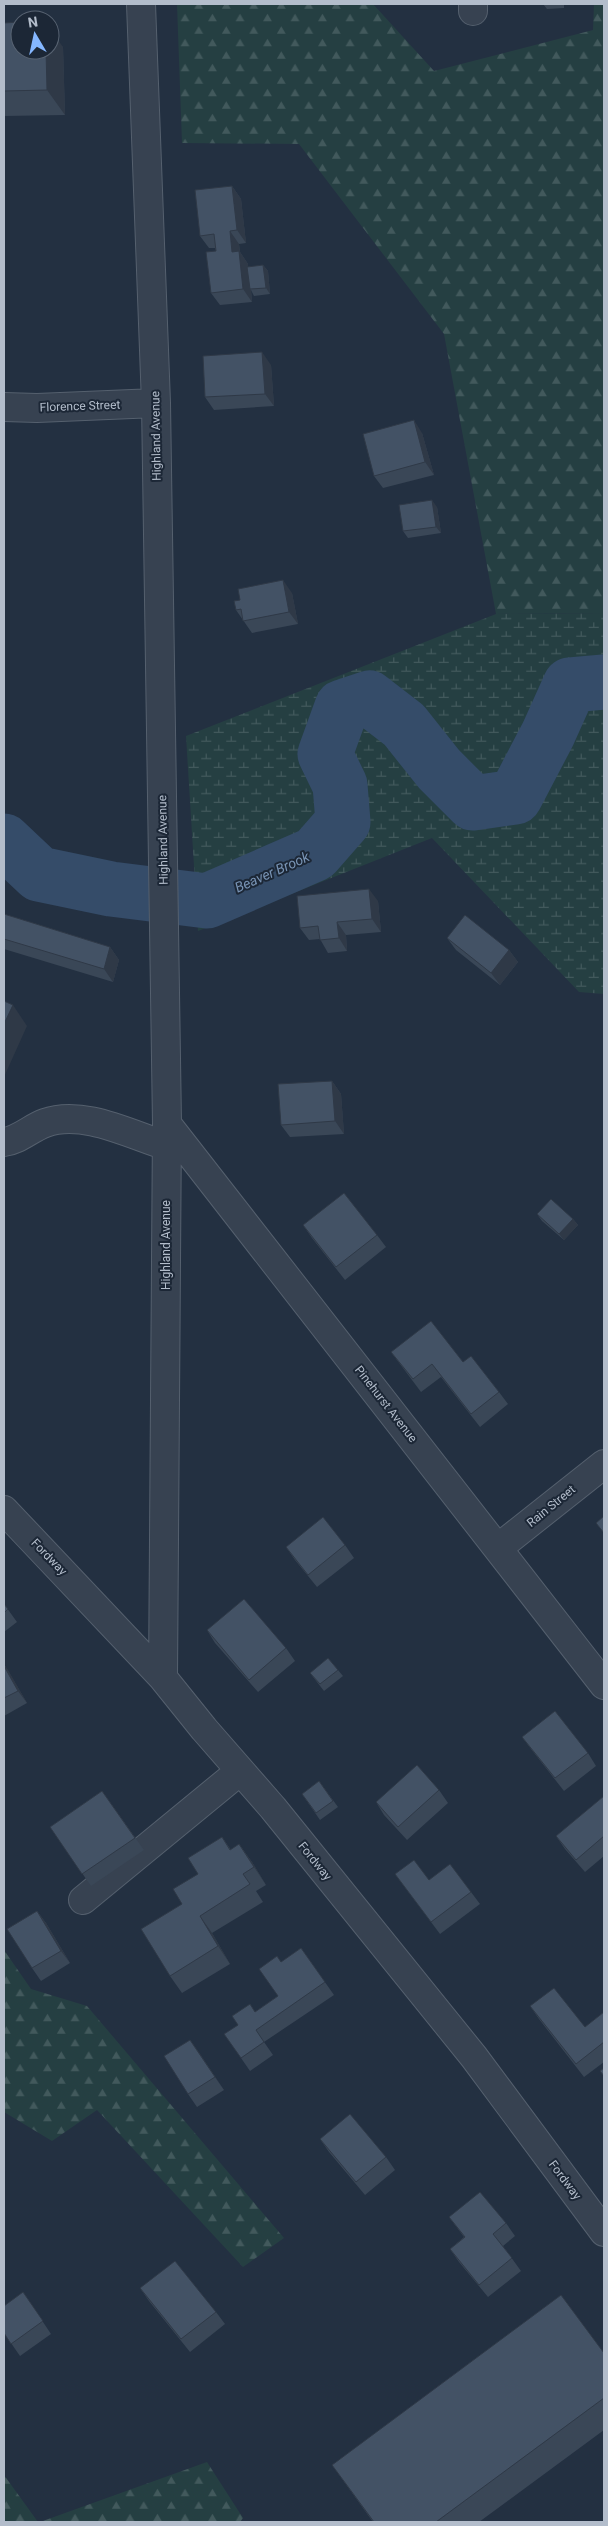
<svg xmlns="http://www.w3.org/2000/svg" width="608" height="2526" viewBox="0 0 608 2526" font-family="Roboto,sans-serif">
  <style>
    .forest { fill: url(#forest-firs) }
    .wetland { fill: url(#wetland-marsh) }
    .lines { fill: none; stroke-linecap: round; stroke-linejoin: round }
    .river { stroke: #354c69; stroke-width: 55 }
    .minor-casing { stroke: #55606e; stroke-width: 30 }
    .minor { stroke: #374251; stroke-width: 28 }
    .wall { fill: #3a4757 }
    .shaded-wall { fill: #2f3947 }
    .building { fill: #435265; stroke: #2f3947 }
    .labels { text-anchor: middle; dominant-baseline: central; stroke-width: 4; stroke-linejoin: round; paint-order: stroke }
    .street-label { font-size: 12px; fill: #b3bdcb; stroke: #1c2736 }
    .water-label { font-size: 14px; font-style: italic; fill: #7994b5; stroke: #1c2736 }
  </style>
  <defs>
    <pattern id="forest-firs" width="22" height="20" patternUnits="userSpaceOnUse" patternTransform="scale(1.25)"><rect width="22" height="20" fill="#253f42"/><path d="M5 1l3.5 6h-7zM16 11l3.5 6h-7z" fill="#42595c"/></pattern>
    <pattern id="wetland-marsh" width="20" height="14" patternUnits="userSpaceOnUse" patternTransform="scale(1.25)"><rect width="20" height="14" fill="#253f42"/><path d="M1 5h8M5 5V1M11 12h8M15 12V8" fill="none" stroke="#42595c"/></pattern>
  </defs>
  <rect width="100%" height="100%" fill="#233041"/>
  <path class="forest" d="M177 4H373L434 71 593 30 594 4H604V613L496 614 444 334 299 144 182 143Z
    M4 1950 31 1989 87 2006 284 2238 243 2267 97 2110 52 2141 4 2112Z
    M207 2462 243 2518 240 2522H40Z
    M4 2475 38 2522H4Z"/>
  <path class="wetland" d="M604 613V994L579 992 432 838 198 931 186 736 496 614Z"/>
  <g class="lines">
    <path class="river" d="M4 841 39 874 111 889 207 901 315 854 343 822 340 785 325 754 342 707 369 698 404 725 439 769 473 803 515 797 548 734 570 685 604 682"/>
    <defs>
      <path id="minor" d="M141 4 156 403 167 1124 163 1678
        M473 4V11
        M4 407 37 408 156 403
        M167 1124 604 1685
        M4 1142C19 1140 31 1128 45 1123 83 1109 131 1135 167 1146
        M4 1510 163 1678 204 1729 273 1808 474 2057 604 2232
        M498 1548 604 1464
        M83 1900 240 1771"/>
    </defs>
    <use href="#minor" class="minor-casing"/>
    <use href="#minor" class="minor"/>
  </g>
  <path class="wall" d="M543 4H564V8L547 9Z
    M4 23 63 47 65 115 4 116V129Z
    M232 186 241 199 246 243 239 244 240 252 248 264V267L263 265 268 271 270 294 254 296 251 290 252 302 220 305 211 293 216 251 215 248H209L200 236Z
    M271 365 274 406 214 410 205 397Z
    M422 433 434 475 383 488 374 476Z
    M437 507 441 533 408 538 403 531Z
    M292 593 298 624 252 633 236 610Z
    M378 901 381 932 346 935 347 951 328 953 320 939 309 940 300 928Z
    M4 914 110 947 119 960 113 982 4 949Z
    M447 938 509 950 518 962 500 985 456 950Z
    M332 1081 341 1094 344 1134 290 1137 281 1125Z
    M537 1214 573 1219 578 1225 564 1240 542 1221Z
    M303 1225 377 1235 386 1247 345 1280 312 1238Z
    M391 1352 463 1362 499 1392 508 1404 480 1427 441 1377 421 1392Z
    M345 1545 354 1558 317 1587 295 1560 286 1547Z
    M4 1604 17 1622 4 1632Z
    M207 1630 286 1648 295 1661 258 1692 215 1643Z
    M4 1664 27 1703 4 1716Z
    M338 1670 343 1676 324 1691 310 1673Z
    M522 1737 588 1753 596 1766 564 1791 531 1749Z
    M319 1781 338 1807 320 1820 302 1794Z
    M439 1790 448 1803 407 1840 384 1815 376 1802Z
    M102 1791 144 1850 91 1886 50 1827Z
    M604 1796V1856L585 1872 565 1849 556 1836Z
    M222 1837 231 1850 239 1844 252 1862 266 1885 256 1891 263 1902 212 1933 230 1964 182 1993 170 1976 198 1874Z
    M395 1874 429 1880 471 1892 480 1904 440 1934Z
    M37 1911 46 1923 70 1963 41 1981 32 1968Z
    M301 1948 334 1995 264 2042 273 2055 250 2071 241 2058 255 2012 278 1996 282 1962Z
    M530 2006 585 2027 604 2012V2062L584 2077 539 2019Z
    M190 2040 224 2090 197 2107 188 2094Z
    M320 2139 386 2157 395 2170 365 2195 329 2152Z
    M449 2217 506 2223 515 2236 503 2246 521 2271 488 2297 459 2262 450 2249 464 2237Z
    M140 2288 216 2312 225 2324 190 2352 149 2301Z
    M23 2292 51 2334 20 2356 4 2333Z
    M604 2353V2430L479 2522H373L332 2465Z"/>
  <path class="shaded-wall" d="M50 29 63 47 65 115 47 90 46 50H50Z
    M232 186 241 199 246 243 237 230Z
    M230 231 239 244 240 252 248 264 250 289 251 290 252 302 243 289 232 252Z
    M263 265 268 271 270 294 266 288Z
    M262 352 271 365 274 406 265 394Z
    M414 420 422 433 434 475 425 462Z
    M432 500 437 507 441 533 436 527Z
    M283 580 292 593 298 624 289 612Z
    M369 889 378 901 381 932 372 919Z
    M337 922 346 935 347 951 339 938Z
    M110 947 119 960 113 982 104 969Z
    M509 950 518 962 500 985 491 973Z
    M13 1005 27 1026 4 1077V1024Z
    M332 1081 341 1094 344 1134 335 1121Z
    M573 1219 578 1225 564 1240 559 1234Z
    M4 1664 8 1670 27 1703 18 1691 4 1666Z
    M239 1844 252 1862 266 1885 254 1867Z
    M37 1911 46 1923 70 1963 61 1951Z
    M200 1916 212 1933 230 1964 218 1946Z
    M190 2040 199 2052 224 2090 215 2077Z"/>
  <path class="building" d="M20 22V50H46L47 90 4 91V23Z
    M232 186 237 230 230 231 232 252 239 251 243 289 211 293 206 252 216 251 214 234 200 236 195 190Z
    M263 265 266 288 250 289 247 267Z
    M262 352 265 394 205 397 203 356Z
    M414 420 425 462 374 476 363 434Z
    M432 500 436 527 403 531 399 505Z
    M283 580 289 612 243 621 241 609 236 610 234 601 240 600 238 589Z
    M369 889 372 919 337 922 339 938 320 940 318 926 300 928 297 896Z
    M4 914 110 947 104 969 4 939Z
    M465 915 509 950 491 973 447 938Z
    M4 1001 13 1005 4 1024Z
    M332 1081 335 1121 281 1125 278 1084Z
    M344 1193 377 1235 336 1267 303 1225Z
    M551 1199 573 1219 559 1234 537 1214Z
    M431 1321 463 1362 471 1356 499 1392 471 1414 432 1364 413 1379 391 1352Z
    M604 1516V1533L596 1523Z
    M323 1517 345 1545 308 1575 286 1547Z
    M244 1599 286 1648 249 1680 207 1630Z
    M4 1604 8 1609 4 1613Z
    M328 1658 338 1670 320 1684 310 1673Z
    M4 1666 18 1691 4 1698Z
    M555 1711 588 1753 555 1778 522 1737Z
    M417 1765 439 1790 398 1827 376 1802Z
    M319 1781 333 1801 316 1813 302 1794Z
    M102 1791 135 1838 82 1874 50 1827Z
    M604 1796V1836L576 1860 556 1836Z
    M222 1837 230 1850 239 1844 254 1867 243 1874 250 1884 200 1916 218 1946 170 1976 141 1929 182 1904 173 1889 198 1874 188 1858Z
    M414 1860 429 1880 450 1864 471 1892 431 1922 395 1874Z
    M37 1911 61 1951 32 1968 7 1929Z
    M301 1948 325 1982 256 2030 264 2042 241 2058 224 2034 238 2025 232 2016 250 2004 255 2012 278 1996 259 1969 277 1956 281 1962Z
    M554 1988 585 2027 604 2012V2042L576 2064 530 2006Z
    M190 2040 215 2077 188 2094 164 2056Z
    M604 2068V2076L600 2071Z
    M350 2114 386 2157 356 2182 320 2139Z
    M480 2192 506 2223 493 2234 512 2258 479 2285 450 2249 465 2237 449 2217Z
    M175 2261 216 2312 181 2339 140 2288Z
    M23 2292 43 2321 11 2344 4 2333V2306Z
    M561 2295 604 2353V2398L436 2522H374L332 2465Z"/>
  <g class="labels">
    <g class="street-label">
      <text transform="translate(80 406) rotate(-2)">Florence Street</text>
      <text transform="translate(156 436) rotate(-91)">Highland Avenue</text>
      <text transform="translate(163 840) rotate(-91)">Highland Avenue</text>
      <text transform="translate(166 1245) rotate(-90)">Highland Avenue</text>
      <text transform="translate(386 1404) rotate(52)">Pinehurst Avenue</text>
      <text transform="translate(551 1506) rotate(-39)">Rain Street</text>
      <text transform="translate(49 1557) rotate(46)">Fordway</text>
      <text transform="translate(315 1861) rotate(51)">Fordway</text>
      <text transform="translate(565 2180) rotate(53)">Fordway</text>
    </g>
    <g class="water-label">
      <text transform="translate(272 872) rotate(-24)">Beaver Brook</text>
    </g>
  </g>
  <rect width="608" height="2526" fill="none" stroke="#b3bdcb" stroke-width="10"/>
  <g transform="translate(35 35) rotate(351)"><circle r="24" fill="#1c2736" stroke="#586372"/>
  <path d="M0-4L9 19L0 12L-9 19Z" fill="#85b7ff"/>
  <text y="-8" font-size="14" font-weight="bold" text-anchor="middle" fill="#b3bdcb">N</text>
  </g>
</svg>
